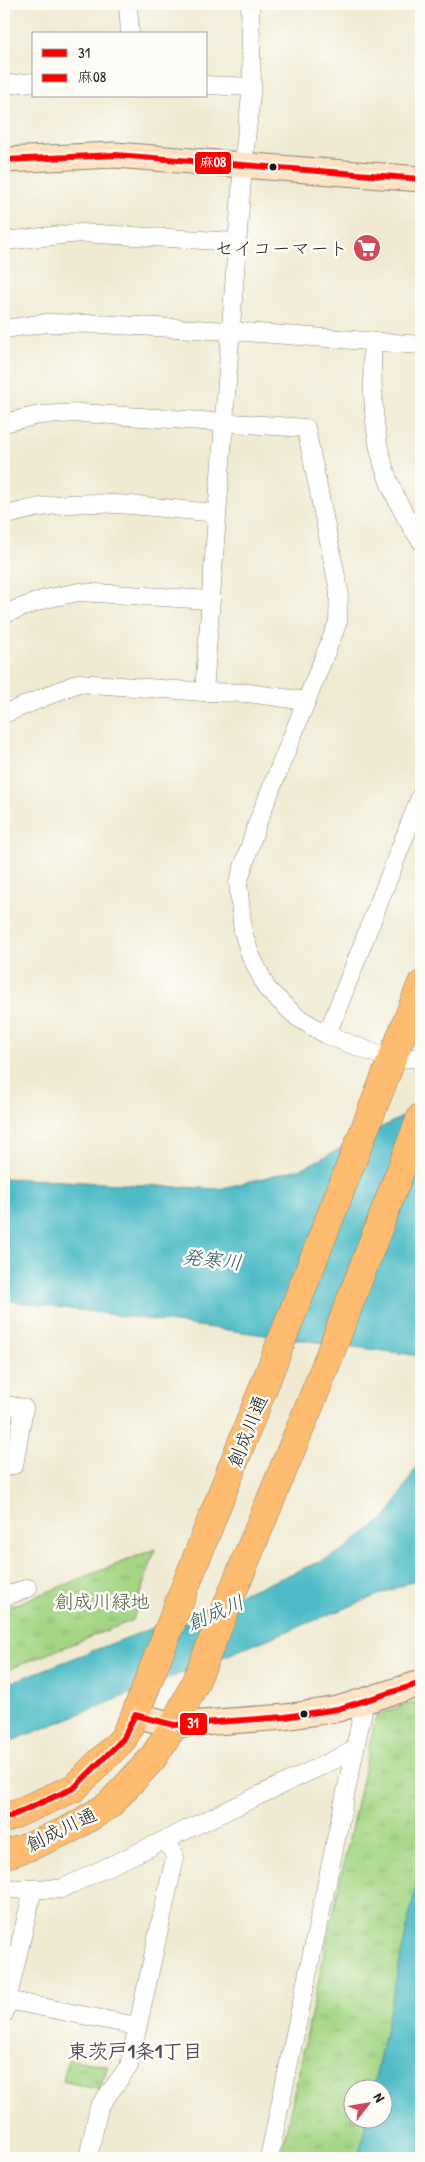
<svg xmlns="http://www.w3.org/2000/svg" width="425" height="2162" viewBox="0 0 425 2162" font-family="'Patrick Hand','Klee One',sans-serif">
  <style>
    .park { fill: url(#park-tufts); stroke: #607850; fill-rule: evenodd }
    .water { fill: #4dbbc6; stroke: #346c71 }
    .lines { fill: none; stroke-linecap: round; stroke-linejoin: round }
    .street-casing { stroke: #868376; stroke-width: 19 }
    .secondary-casing { stroke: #868376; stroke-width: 27 }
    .highway-casing { stroke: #868376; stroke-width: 29 }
    .street { stroke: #fff; stroke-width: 18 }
    .secondary { stroke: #fee4c5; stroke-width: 25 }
    .highway { stroke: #fdbc6f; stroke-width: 28 }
    .bus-1-casing { stroke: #fdfcf7; stroke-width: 10 }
    .bus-2-casing { stroke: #fdfcf7; stroke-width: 10 }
    .bus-1 { stroke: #f00; stroke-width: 6 }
    .bus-2 { stroke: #f00; stroke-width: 6 }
    .bus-dot { fill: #1c1c1c; stroke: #fdfcf7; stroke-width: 2 }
    .labels { text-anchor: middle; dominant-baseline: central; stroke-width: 5; stroke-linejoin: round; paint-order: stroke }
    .poi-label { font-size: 19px; fill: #1c1c1c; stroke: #fdfcf7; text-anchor: end }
    .street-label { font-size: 19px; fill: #1c1c1c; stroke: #fdfcf7 }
    .park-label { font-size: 19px; fill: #4c5d40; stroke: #fdfcf7 }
    .water-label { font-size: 20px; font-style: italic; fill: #305c60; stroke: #fdfcf7 }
    .neighbourhood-label { font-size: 20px; font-weight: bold; fill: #554958; stroke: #fdfcf7 }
    .line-badge { stroke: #fdfcf7; stroke-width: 2 }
    .badge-label { font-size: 14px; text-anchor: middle; font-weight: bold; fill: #fff }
  </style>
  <defs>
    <pattern id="park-tufts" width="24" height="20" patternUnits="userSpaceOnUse" patternTransform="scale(1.25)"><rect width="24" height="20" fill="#a4d584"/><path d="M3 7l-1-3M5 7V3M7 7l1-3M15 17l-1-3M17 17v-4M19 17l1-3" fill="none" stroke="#8db671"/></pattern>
  </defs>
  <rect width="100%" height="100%" fill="#fdfcf7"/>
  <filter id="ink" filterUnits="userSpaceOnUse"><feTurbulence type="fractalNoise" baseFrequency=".02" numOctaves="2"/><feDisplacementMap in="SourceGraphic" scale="10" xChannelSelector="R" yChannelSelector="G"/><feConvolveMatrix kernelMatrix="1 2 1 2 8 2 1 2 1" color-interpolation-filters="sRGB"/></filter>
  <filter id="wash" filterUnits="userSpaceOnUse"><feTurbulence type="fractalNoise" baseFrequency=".0096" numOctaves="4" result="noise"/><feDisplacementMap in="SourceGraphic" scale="20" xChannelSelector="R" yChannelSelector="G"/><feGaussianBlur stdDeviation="1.12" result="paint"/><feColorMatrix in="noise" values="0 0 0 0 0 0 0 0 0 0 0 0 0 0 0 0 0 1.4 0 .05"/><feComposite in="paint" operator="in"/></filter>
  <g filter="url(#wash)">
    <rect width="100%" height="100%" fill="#efead1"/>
    <path class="park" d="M155 1549 133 1620 4 1671V1609Z
      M421 1700V2158H280L376 1715ZM352 2090H382V2120H352Z
      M68 2059 108 2066 99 2090 63 2081Z"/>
    <path class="water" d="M421 1107V1356L4 1300V1178L219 1189 303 1168Z
      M421 1454V1578L4 1744V1685L277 1580 339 1553 388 1516 418 1464Z
      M421 1861V2158H358L367 2120H382V2090L373 2089Z"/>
  </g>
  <g filter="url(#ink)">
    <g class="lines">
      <defs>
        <path id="street" d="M128 4 130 34
          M4 85 34 82
          M206 85 252 87
          M4 241 81 233 237 242
          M4 329 47 323 99 324 231 331 421 345
          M372 342C373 424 372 470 421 541
          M4 423 39 415 81 413 306 428 339 591 338 622 257 824 238 883 243 932 250 954 267 989 297 1017 327 1035 392 1060 421 1057
          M4 516C24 510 46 505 68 504 117 501 168 509 217 513
          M4 614 45 599 79 592 211 600
          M204 692 243 165 252 87 250 4
          M4 714 78 683 204 692 248 693 306 701
          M327 1035 421 795
          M4 1405 24 1408 14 1465 4 1468
          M4 1597 28 1588
          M4 1889H61L355 1750
          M7 2000 137 2026
          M4 2014 33 1889
          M88 2158 99 2107 129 2066 175 1857 167 1839
          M269 2158 365 1701"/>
        <path id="secondary" d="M4 160 115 155 421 179
          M135 1715 174 1725 285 1717 338 1709 421 1683"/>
        <path id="highway" d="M4 1819 74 1788 123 1739 135 1715 421 985
          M4 1855 31 1846 70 1829 108 1806 152 1759 174 1725 195 1683 318 1385 421 1117"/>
      </defs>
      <use href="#street" class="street-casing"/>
      <use href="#secondary" class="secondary-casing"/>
      <use href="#highway" class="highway-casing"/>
      <use href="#street" class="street"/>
      <use href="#secondary" class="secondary"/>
      <use href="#highway" class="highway"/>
      <defs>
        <path id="bus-1" d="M4 1819 74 1788 123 1739 135 1715 174 1725 285 1717 338 1709 421 1683"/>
        <path id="bus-2" d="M4 160 115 155 421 179"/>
      </defs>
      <use href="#bus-1" class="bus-1-casing"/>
      <use href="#bus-2" class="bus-2-casing"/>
      <use href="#bus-1" class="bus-1"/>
      <use href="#bus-2" class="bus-2"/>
    </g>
  </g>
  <defs>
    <symbol id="supermarket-disc" viewBox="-11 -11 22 22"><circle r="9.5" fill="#d1495b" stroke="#fdfcf7"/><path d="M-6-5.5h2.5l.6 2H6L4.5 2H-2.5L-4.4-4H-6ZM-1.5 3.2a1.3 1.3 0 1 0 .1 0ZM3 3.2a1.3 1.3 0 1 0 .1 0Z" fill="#fff"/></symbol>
  </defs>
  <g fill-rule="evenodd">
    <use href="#supermarket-disc" x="351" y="232" width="32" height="32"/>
  </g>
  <g class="bus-dot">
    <circle cx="273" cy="167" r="4.5"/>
    <circle cx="304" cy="1714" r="4.5"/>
  </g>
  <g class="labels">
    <g class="poi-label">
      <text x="348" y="248">セイコーマート</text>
    </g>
    <g class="street-label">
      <text transform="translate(247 1431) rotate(-68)">創成川通</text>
      <text transform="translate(61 1829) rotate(-26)">創成川通</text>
    </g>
    <g class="park-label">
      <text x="102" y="1601">創成川緑地</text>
    </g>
    <g class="water-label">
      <text transform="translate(212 1259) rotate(6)">発寒川</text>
      <text transform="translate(215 1612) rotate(-23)">創成川</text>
    </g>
    <g class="neighbourhood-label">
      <text x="135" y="2050">東茨戸1条1丁目</text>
    </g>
  </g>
  <g class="line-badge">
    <rect x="194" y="151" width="38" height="24" rx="5" fill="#f00"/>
    <rect x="179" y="1712" width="29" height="24" rx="5" fill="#f00"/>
  </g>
  <g class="badge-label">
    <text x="213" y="167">麻08</text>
    <text x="193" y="1728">31</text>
  </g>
  <rect width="425" height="2162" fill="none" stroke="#fdfcf7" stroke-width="20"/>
  <rect x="32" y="32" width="175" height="65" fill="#fdfcf7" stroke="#a3a29f"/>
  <rect x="42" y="49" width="25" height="8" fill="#ff0000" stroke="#a3a29f"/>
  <text x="78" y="58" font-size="15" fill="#1c1c1c">31</text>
  <rect x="42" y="74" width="25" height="8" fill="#ff0000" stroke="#a3a29f"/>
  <text x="78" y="82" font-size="15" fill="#1c1c1c">麻08</text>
  <g transform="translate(368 2104) rotate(59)"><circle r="24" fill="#fdfcf7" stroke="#a3a29f"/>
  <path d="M0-4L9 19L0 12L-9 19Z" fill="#d1495b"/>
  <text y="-8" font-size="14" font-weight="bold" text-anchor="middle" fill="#1c1c1c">N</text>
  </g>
</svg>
